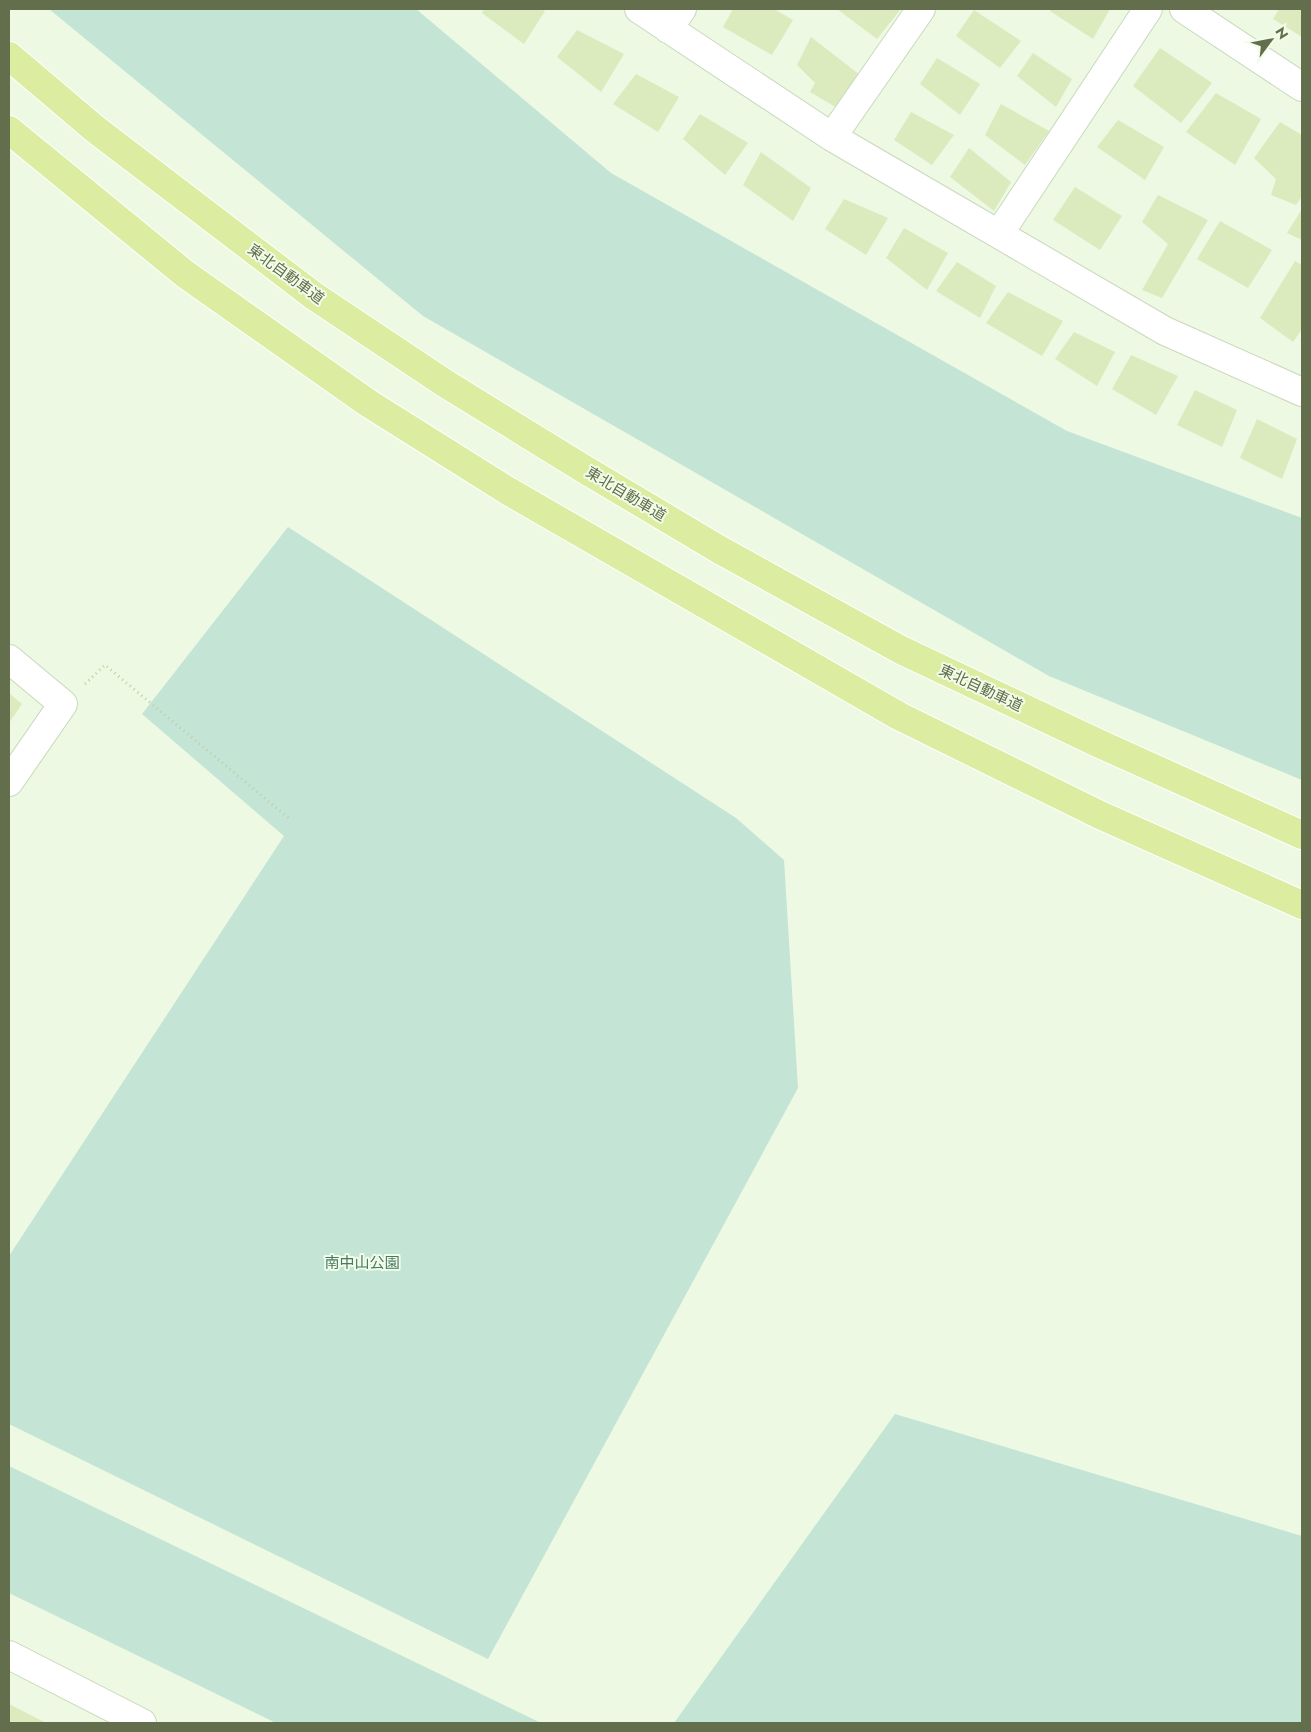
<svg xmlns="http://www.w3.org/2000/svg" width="1311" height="1732" viewBox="0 0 1311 1732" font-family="Jost,'Noto Sans JP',sans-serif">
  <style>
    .green { fill: #c4e4d6 }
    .building { fill: #dbebbe }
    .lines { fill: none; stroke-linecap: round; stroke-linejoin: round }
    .minor-casing { stroke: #cbd7bb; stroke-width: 30 }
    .highway-casing { stroke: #fff; stroke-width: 30 }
    .path { stroke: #c0cfa2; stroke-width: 3; stroke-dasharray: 1 4; stroke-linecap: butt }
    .minor { stroke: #fff; stroke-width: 28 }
    .highway { stroke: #dceca1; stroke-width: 28 }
    .labels { text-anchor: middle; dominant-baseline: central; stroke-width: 4; stroke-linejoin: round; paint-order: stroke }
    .street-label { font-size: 15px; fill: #636e4c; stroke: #f1fce9 }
    .park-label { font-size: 15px; fill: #497867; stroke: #f1fce9 }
  </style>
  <rect width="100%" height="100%" fill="#edf9e3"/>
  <path class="green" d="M49 9H416L611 173 1067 431 1302 518V780L1049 676 423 316Z
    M288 527 736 818 784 860 798 1088 488 1659 9 1424V1256L284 836 142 714Z
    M895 1414 1302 1536V1723H674Z
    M9 1466 541 1723H276L9 1593Z"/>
  <path class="building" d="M484 9H541L545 11 524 44 482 13Z
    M733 9H774L793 20 772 55 723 27Z
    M837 9H898L900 10 877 39Z
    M1051 9H1110L1093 39 1050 11Z
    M1279 9H1302V37L1273 19Z
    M974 10 1021 41 1000 68 956 36Z
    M577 30 624 54 601 92 557 57Z
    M811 37 860 75 839 109 810 92 815 83 797 65Z
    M1160 48 1212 83 1181 123 1133 86Z
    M1033 53 1072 79 1056 107 1017 76Z
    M937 58 980 84 960 115 920 84Z
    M636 74 679 97 658 132 613 104Z
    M1216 93 1261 119 1235 165 1186 132Z
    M1001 104 1049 131 1025 165 985 135Z
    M911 112 954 135 932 165 894 140Z
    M700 114 748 143 725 175 683 139Z
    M1118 120 1164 147 1145 180 1097 147Z
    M1280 122 1302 135V196L1296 205 1271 195 1276 179 1254 158Z
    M969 148 1011 182 994 211 950 177Z
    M761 152 811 188 793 221 743 185Z
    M1075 187 1122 216 1100 250 1053 220Z
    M1158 195 1208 220 1162 298 1142 290 1168 244 1142 222Z
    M844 199 888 218 866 255 825 229Z
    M1302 209V240L1287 233Z
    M1220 221 1272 250 1248 288 1197 259Z
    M904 228 948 253 927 290 886 258Z
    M1295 261 1302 265V329L1293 342 1260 318Z
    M957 262 996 286 980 318 936 291Z
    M1008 292 1063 321 1042 356 986 323Z
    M1074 332 1115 352 1097 386 1055 359Z
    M1131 355 1178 376 1156 415 1112 389Z
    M1195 390 1237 410 1222 447 1177 425Z
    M1257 419 1297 439 1282 479 1240 458Z
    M9 693 22 704 9 723Z
    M9 1704 46 1723H9Z"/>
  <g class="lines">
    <defs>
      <path id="minor" d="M639 9 832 137 1165 331 1302 392
        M1184 9 1302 87
        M668 29 682 9
        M832 137 921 9
        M999 234 1148 9
        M9 659 63 704 9 782
        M9 1655 142 1723"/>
      <path id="highway" d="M9 56 95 129 314 296 446 384 584 469 720 550 901 650 1100 744 1302 835
        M9 130 185 274 368 403 508 491 899 716 1100 815 1302 905"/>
    </defs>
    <use href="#minor" class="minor-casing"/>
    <use href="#highway" class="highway-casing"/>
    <path class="path" d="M85 684 105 665 291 820"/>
    <use href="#minor" class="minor"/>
    <use href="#highway" class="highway"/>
  </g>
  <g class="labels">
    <g class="street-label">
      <text transform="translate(286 274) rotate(36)">東北自動車道</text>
      <text transform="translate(626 494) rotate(31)">東北自動車道</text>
      <text transform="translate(981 688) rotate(25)">東北自動車道</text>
    </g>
    <g class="park-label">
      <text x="362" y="1263">南中山公園</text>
    </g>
  </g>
  <rect width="1311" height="1732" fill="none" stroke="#636e4c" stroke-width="20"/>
  <g transform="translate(1271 40) rotate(58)" stroke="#f1fce9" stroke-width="4" paint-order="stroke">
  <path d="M0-4L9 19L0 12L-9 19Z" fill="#636e4c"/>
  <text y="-8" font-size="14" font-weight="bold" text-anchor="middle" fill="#636e4c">N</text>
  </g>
</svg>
